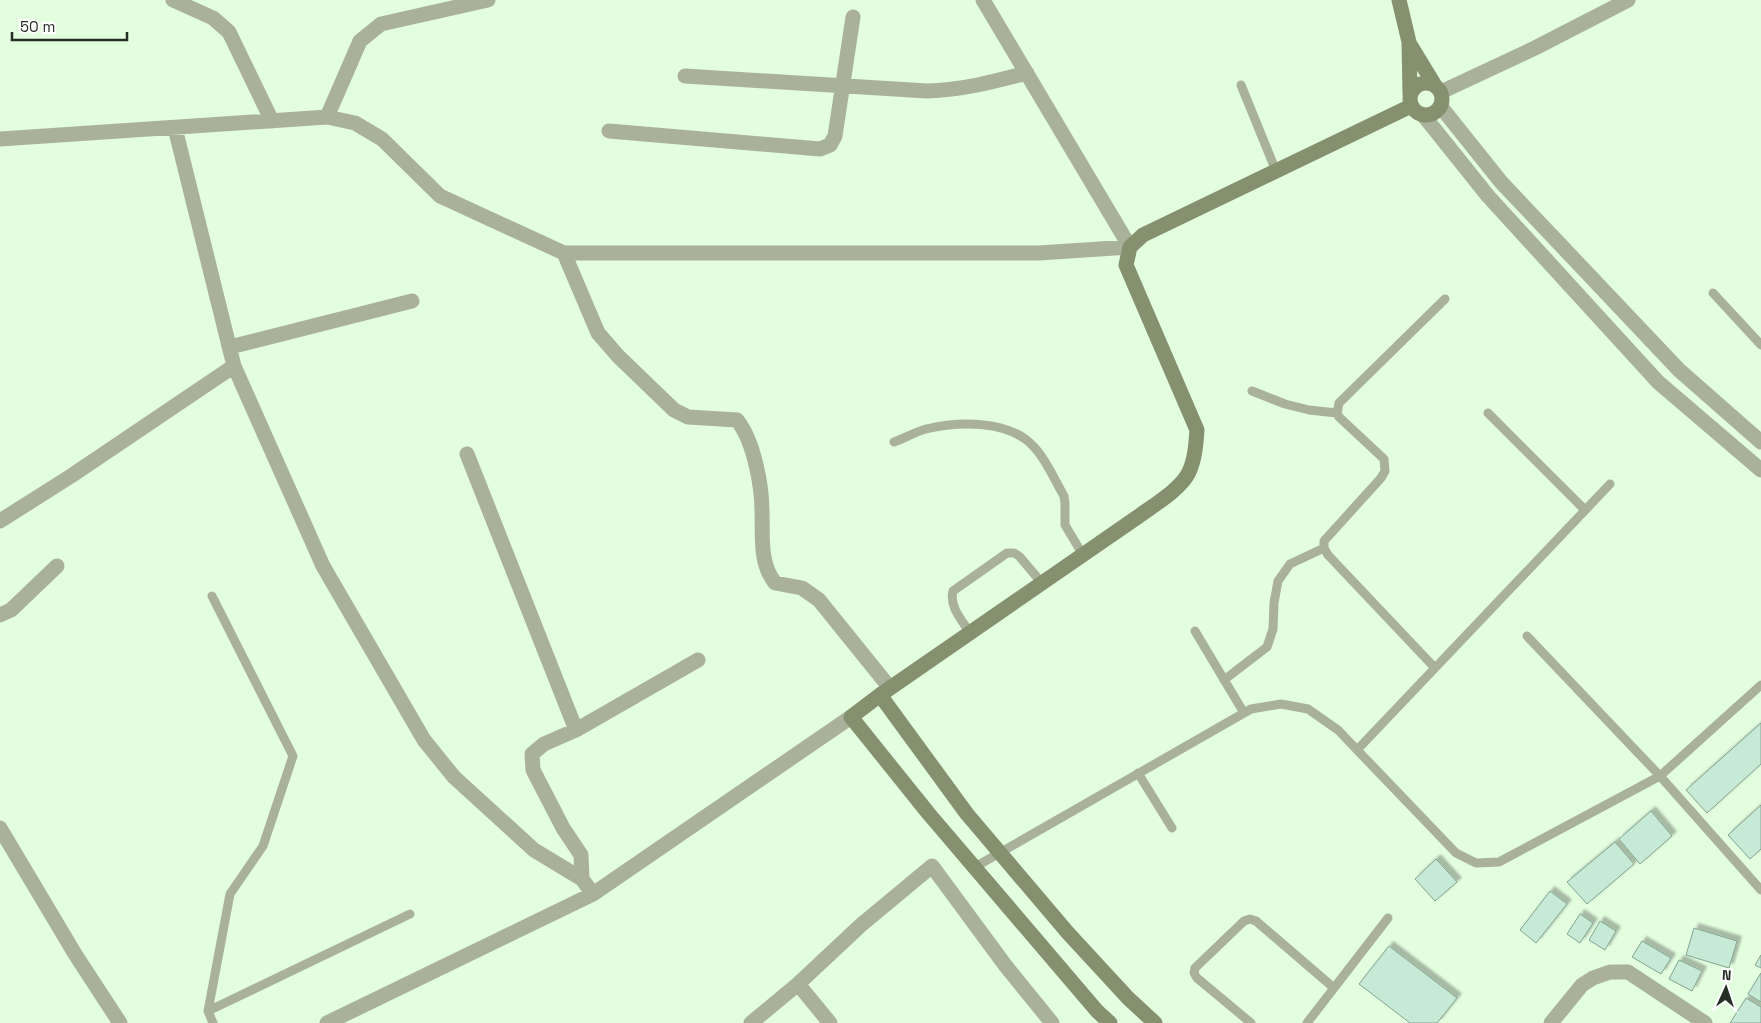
<svg xmlns="http://www.w3.org/2000/svg" width="1761" height="1023" viewBox="0 0 1761 1023" font-family="'Space Grotesk',sans-serif">
  <style>
    .building { fill: #c6ead5; stroke: #82a490; filter: url(#shadow) }
    .lines { fill: none; stroke-linecap: round; stroke-linejoin: round }
    .lane { stroke: #a9b19b; stroke-width: 9 }
    .street { stroke: #a9b19b; stroke-width: 15 }
    .secondary { stroke: #85906f; stroke-width: 15 }
  </style>
  <defs>
    <filter id="shadow"><feDropShadow dx="4.5" dy="-4.5" stdDeviation="1" flood-color="#0004"/></filter>
  </defs>
  <rect width="100%" height="100%" fill="#e3fddf"/>
  <path class="building" d="M1761 723V764L1707 813 1686 790Z
    M1761 805V849L1750 859 1728 835Z
    M1651 811 1672 836 1640 864 1619 839Z
    M1615 842 1634 864 1587 904 1567 882Z
    M1436 859 1457 882 1435 901 1415 879Z
    M1550 891 1567 904 1536 943 1520 930Z
    M1580 914 1593 923 1580 943 1567 934Z
    M1600 921 1616 931 1605 950 1589 940Z
    M1694 928 1737 941 1729 968 1686 955Z
    M1642 941 1671 958 1661 974 1632 957Z
    M1389 946 1457 998 1437 1023H1410L1359 984Z
    M1761 955V968L1755 965Z
    M1679 960 1702 971 1692 991 1669 979Z
    M1761 973V1002L1748 994Z
    M1746 998 1761 1007V1023H1730Z"/>
  <g class="lines">
    <path class="lane" d="M1241 85 1276 171
      M1713 293 1761 345
      M1252 391 1285 404 1309 410 1337 413
      M1488 413 1585 510
      M894 442C905 438 915 432 926 429 959 421 1010 420 1034 447 1046 459 1055 481 1064 496L1065 503V525L1083 555
      M212 596 293 756 263 846 230 894 208 1011 213 1023
      M1195 631 1244 713
      M970 633C962 620 949 607 953 591L1007 553H1014L1019 556 1042 583
      M1527 636 1660 776 1761 890
      M1435 668 1328 555 1324 548V541L1381 478 1385 471 1384 459 1339 417 1337 413 1339 403 1445 299
      M1224 680 1267 647 1273 629 1274 603 1278 581 1290 564 1324 548
      M1357 750 1610 484
      M1138 773 1172 828
      M975 867 1251 709 1281 704 1308 709 1338 730 1456 853 1476 863 1499 862 1660 776 1761 685
      M208 1011 410 914
      M1251 1023 1197 978 1194 973 1195 968 1244 921 1250 919 1256 921 1334 988
      M1307 1023 1388 918"/>
    <path class="street" d="M173 0 213 18 229 32 272 121
      M685 76 927 91C962 90 993 82 1027 73
      M1441 92 1535 48 1628 0
      M1441 107 1501 182 1679 370 1761 442
      M1424 116 1488 196 1658 382 1761 470
      M327 117 360 41 381 24 488 0
      M175 128 234 366 323 566 424 740 454 777 534 850 582 879 593 894
      M609 131 820 149 830 145 835 136 853 17
      M0 139 327 117 355 123 382 139 440 196 564 253H1039L1130 247 983 0
      M564 253 598 333 618 356 674 410 688 417 737 420C754 441 762 486 762 512 763 537 759 562 775 583L802 588 819 600 890 688
      M230 347 412 301
      M467 454 576 730
      M0 521 71 476 234 366
      M0 615 11 610 57 566
      M0 828 75 954 120 1023
      M582 879 581 855 563 828 533 770 532 754 544 744 576 730 698 660
      M798 984 830 1023
      M327 1023 593 894 851 717
      M751 1023 798 984 861 925 932 866 1005 965 1052 1023
      M1551 1023 1582 985 1593 978 1610 972H1628L1705 1023"/>
    <path class="secondary" d="M1399 0 1409 42 1410 94
      M1409 43 1434 84
      M1410 99a16 16 0 1 1 32 0a16 16 0 1 1-32 0Z
      M880 695 967 814 1068 933 1128 998 1155 1023
      M1110 1023 1097 1011 929 814 851 717 880 695 1139 516C1154 505 1181 489 1189 472 1195 459 1196 444 1197 430L1126 265 1130 247 1143 235 1411 106"/>
  </g>
  <g transform="translate(1726 988) rotate(3)" stroke="#ffffff" stroke-width="4" paint-order="stroke">
  <path d="M0-4L9 19L0 12L-9 19Z" fill="#242e23"/>
  <text y="-8" font-size="14" font-weight="bold" text-anchor="middle" fill="#242e23">N</text>
  </g>
  <path d="M12 32v8h115v-8" fill="none" stroke="#242e23" stroke-width="2.5"/>
  <text x="20" y="32" font-size="15" fill="#242e23" stroke="#ffffff" stroke-width="4" paint-order="stroke">50 m</text>
</svg>
